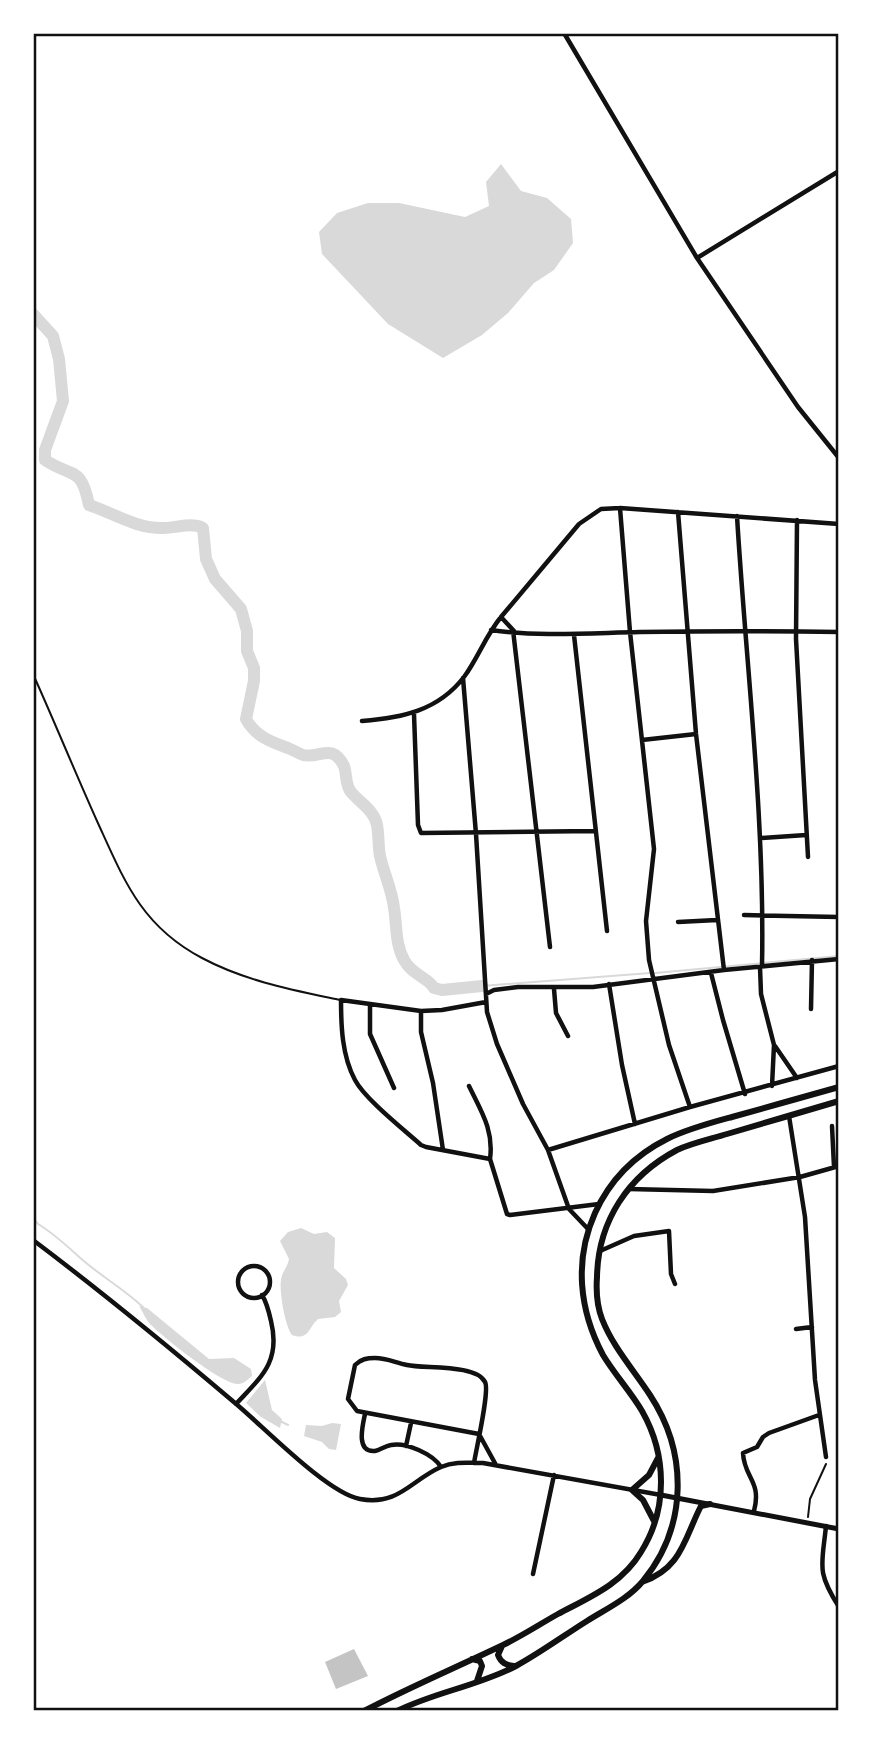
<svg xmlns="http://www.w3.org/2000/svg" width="872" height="1744" viewBox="0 0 872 1744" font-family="Manrope,sans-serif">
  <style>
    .water { fill: #d9d9d9 }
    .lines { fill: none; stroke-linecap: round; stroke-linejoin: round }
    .stream { stroke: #d9d9d9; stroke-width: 2 }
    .river { stroke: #d9d9d9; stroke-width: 12 }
    .building { fill: #c4c4c4 }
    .path { stroke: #111; stroke-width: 2 }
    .service { stroke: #111; stroke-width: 2 }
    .minor { stroke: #111; stroke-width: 4.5 }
    .tertiary { stroke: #111; stroke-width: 5 }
    .primary { stroke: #111; stroke-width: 6 }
    .neatline { fill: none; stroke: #111; stroke-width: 2.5 }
  </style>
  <rect width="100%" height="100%" fill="#fff"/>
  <path class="water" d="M501 164 521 191 547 198 571 219 573 243 554 270 534 283 508 313 482 335 443 358 388 324 322 254 319 232 337 213 368 203H399L465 217 489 206 486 182Z
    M301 1228 314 1234 327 1232 335 1238 334 1268 346 1279 348 1285 339 1301 341 1312 335 1317 318 1319C308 1328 309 1341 292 1335 285 1326 279 1291 281 1280 282 1271 288 1267 289 1259L280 1241 288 1232Z
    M139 1306 147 1308 209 1359 234 1358 251 1369 252 1376C247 1380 244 1384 238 1384 223 1385 163 1337 151 1325 146 1320 143 1312 139 1306Z
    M265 1380 272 1410 282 1419 280 1428 261 1417 246 1403Z
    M332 1423 341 1424 336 1450 329 1449 322 1442 304 1436 306 1425 322 1426Z"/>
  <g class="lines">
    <path class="stream" d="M655 973 839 956
      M482 986 650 973
      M33 1218 38 1224C55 1234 70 1249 85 1262 104 1278 125 1290 143 1307
      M280 1421 288 1425"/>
    <path class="river" d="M33 314 53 336 59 359 63 401 45 450V460C72 478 81 465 89 505 113 513 137 529 164 528 177 528 191 522 203 528L206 559 215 579 241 609 247 631V651L254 668V681L246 719C255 736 271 742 288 748 293 750 298 753 303 755 320 759 332 742 344 766 347 774 345 785 351 792 360 803 374 810 377 825 379 835 378 846 380 856 384 874 392 890 394 908 397 925 395 944 404 960 412 975 429 978 434 988L442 990 482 986"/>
  </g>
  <path class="building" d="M354 1649 368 1676 336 1689 325 1662Z"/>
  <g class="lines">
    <path class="path" d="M808 1517 810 1499 826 1464"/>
    <path class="service" d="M33 674C55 723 75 772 97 821 124 880 141 926 202 958 245 981 293 990 340 1000"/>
    <path class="minor" d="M564 33 697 258 798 407 839 458
      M697 258 839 171
      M620 508 630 632 654 849 646 921 649 960 669 1045 690 1107
      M678 512 696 734 724 970
      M737 516C746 666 765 816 762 966
      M797 520 796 639 808 857
      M501 617 514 631
      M491 630C540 637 590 633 640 632 707 631 773 631 839 632
      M513 630 550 947
      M574 635 607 931
      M463 678 476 834 487 1012 497 1044 523 1104 548 1150 569 1209 588 1229
      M414 714 418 825 421 833 594 831
      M362 721C401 718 438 711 464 677 478 658 486 635 501 617L579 524 601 509 620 508 839 524
      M642 740 696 734
      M761 838 806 835
      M744 915 839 917
      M678 922 717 920
      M760 967 761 994 774 1045 772 1086
      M711 973 723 1020 745 1094
      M609 984 622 1065 635 1124
      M554 989 556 1013 568 1036
      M486 994 494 990 518 987H593L724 970 839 959
      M486 1002 442 1010 421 1011 341 1000C341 1026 342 1056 355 1080 365 1099 403 1129 421 1145L426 1147 490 1159 507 1214 510 1215 599 1204
      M370 1004V1034L394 1088
      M811 1009 812 960
      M421 1011V1032L433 1083 443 1150
      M775 1046 797 1078
      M469 1086C481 1111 494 1130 490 1159
      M789 1116 805 1217 815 1380 826 1457
      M832 1126 834 1167
      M548 1150 690 1107 839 1066
      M629 1189 713 1191 800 1177 839 1166
      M33 1240C102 1292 169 1347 235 1403 264 1427 327 1493 360 1499 399 1506 411 1480 441 1467 455 1461 469 1463 483 1463L661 1495
      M600 1251 634 1236 669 1231 671 1274 675 1284
      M238 1282a16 16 0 1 1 32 0a16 16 0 1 1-32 0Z
      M796 1329 812 1327
      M236 1404C261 1377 281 1362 271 1321 269 1312 267 1303 262 1295
      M365 1414C363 1424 355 1453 375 1451 380 1450 385 1446 391 1445 406 1442 433 1454 441 1467
      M406 1446 411 1423
      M474 1463C476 1450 490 1390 485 1382 476 1364 425 1369 407 1365 396 1363 387 1358 375 1358 367 1358 361 1359 355 1365L348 1399 357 1411 479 1434 496 1465
      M754 1511C762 1481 744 1478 743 1453L757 1447 763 1437 769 1433 819 1415
      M826 1526C822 1566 816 1571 839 1607
      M533 1574 554 1475"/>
    <path class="tertiary" d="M661 1495 839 1529"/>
    <path class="primary" d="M654 1521 643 1500 632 1490 649 1475 658 1458
      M642 1582C682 1568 684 1539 701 1506L710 1504
      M502 1646 498 1655C501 1663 506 1665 514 1666
      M472 1659 480 1661 482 1666 477 1681
      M364 1711C410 1687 457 1667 503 1645 522 1636 540 1624 558 1614 590 1597 622 1584 641 1552 668 1509 667 1455 642 1411 631 1392 615 1375 603 1355 579 1310 574 1260 595 1213 610 1180 635 1155 667 1139 687 1129 710 1123 732 1117 768 1107 803 1097 839 1087
      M397 1711C435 1692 478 1686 516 1666 540 1653 563 1636 587 1621 606 1609 628 1599 643 1581 688 1526 688 1453 650 1395 633 1369 613 1347 602 1319 597 1306 596 1291 597 1277 598 1221 628 1176 677 1150 692 1143 711 1139 727 1134 764 1123 802 1112 839 1101"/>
  </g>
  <rect width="872" height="1744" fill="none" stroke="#ffffff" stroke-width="70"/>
  <rect x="35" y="35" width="802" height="1674" class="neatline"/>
</svg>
